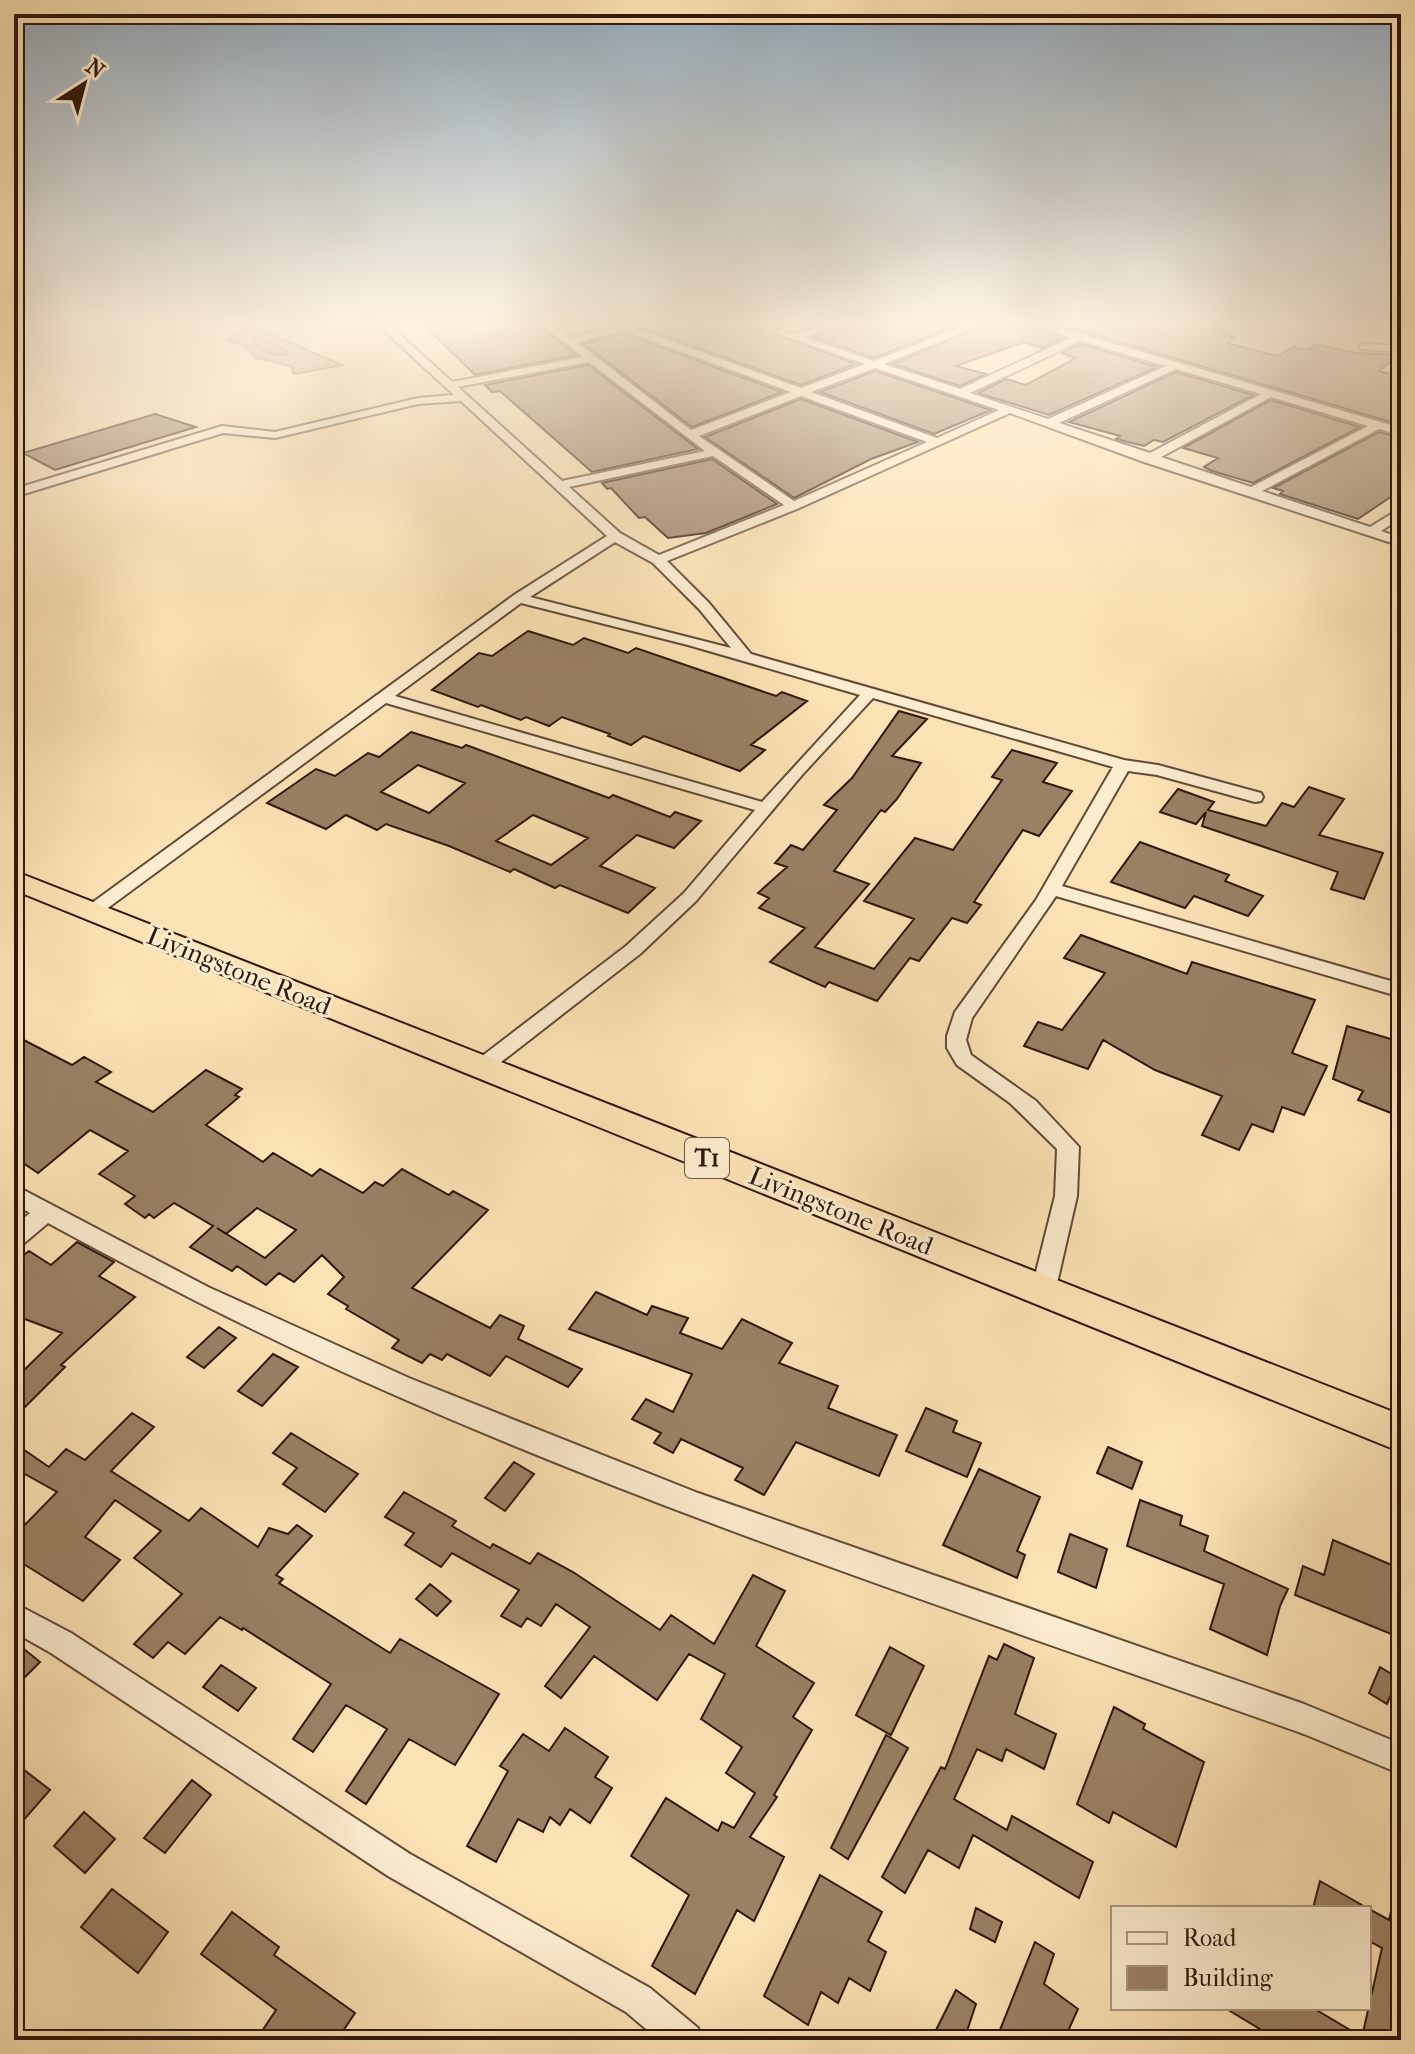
<svg xmlns="http://www.w3.org/2000/svg" width="1415" height="2054" viewBox="0 0 1415 2054" font-family="'IM FELL French Canon',serif">
  <style>
    .water { fill: #b69e7c; stroke: #806850; stroke-width: 2 }
    .lines { fill: none; stroke-linecap: round; stroke-linejoin: round }
    .shore { stroke: #725a44; stroke-width: 2 }
    .building { fill: #9a8164; stroke: #2f170d; stroke-width: 2; fill-rule: evenodd }
    .minor-casing { stroke: #624a37; stroke-width: 4 }
    .trunk-casing { stroke: #2f170d; stroke-width: 4 }
    .minor { fill: #fdedcf; fill-rule: evenodd }
    .trunk { fill: #fce3b5; fill-rule: evenodd }
    .labels { text-anchor: middle; dominant-baseline: central; stroke-width: 6; stroke-linejoin: round; paint-order: stroke }
    .shield { fill: #fdedcf; stroke: #6d5747; stroke-width: 2 }
    .shield-label { font-size: 24px; font-weight: bold; fill: #2f170d }
    .street-label { font-size: 26px; fill: #2f170d; stroke: #fdedcf }
  </style>
  <rect width="100%" height="100%" fill="#fce3b5"/>
  <filter id="stains"><feTurbulence type="fractalNoise" baseFrequency=".0025" numOctaves="4"/><feColorMatrix values="0 0 0 0 .2 0 0 0 0 .09 0 0 0 0 .02 0 0 0 .5 -.17"/></filter>
  <radialGradient id="worn" r=".72"><stop offset=".6" stop-color="#630" stop-opacity="0"/><stop offset="1" stop-color="#630" stop-opacity=".3"/></radialGradient>
  <path class="water" d="M258 328 342 365 294 374 291 366 256 358 245 346 228 341 242 329Z"/>
  <g class="lines">
    <path class="shore" d="M257 336 285 349 287 354C273 357 262 351 252 341Z"/>
  </g>
  <path class="building" d="M421 322H536L576 355 475 375Z
    M655 322H742L856 364 801 385 640 327Z
    M854 322H965L874 358 813 337 836 328 852 332Z
    M992 322H1020L1063 338 1043 348 1024 342 956 366 986 374 960 386 893 364Z
    M1052 322H1199L1226 328 1222 331 1231 333 1226 336 1235 337 1227 343 1278 356 1293 347 1308 350 1316 344 1356 353 1399 355 1379 371 1401 377V425Z
    M622 333 782 392 692 427 584 344Z
    M1081 344 1157 367 1049 415 978 393 1006 379 1026 385 1076 358 1062 353Z
    M588 365 698 449 592 472 500 391 492 392 485 385Z
    M875 371 991 410 934 434 820 392Z
    M1176 372 1253 395 1163 442 1154 440 1144 446 1116 439 1120 436 1069 422Z
    M801 399 918 442 871 459 794 498 705 437Z
    M1271 400 1360 427 1253 483 1212 471 1204 467 1218 458 1183 448Z
    M155 414 196 427 55 470 23 453Z
    M1379 432 1401 438V490L1358 519 1280 494 1283 491 1273 488Z
    M712 459 777 504 706 533 668 538 645 517 639 518 611 488 607 489 602 483Z
    M528 631 573 645 584 638 628 653 636 648 776 696 782 692 807 701 751 745 765 750 740 771 644 736 631 745 608 736 610 734 562 717 549 726 526 717 521 720 481 705 478 707 432 690 479 653 492 656Z
    M899 711 927 719 892 756 921 763 897 799 885 812 881 810 834 871 869 884 815 947 874 969 914 919 864 901 915 838 953 850 1002 780 992 777 1012 750 1057 763 1043 782 1072 791 1039 836 1023 830 974 902 981 905 967 923 952 918 919 961 910 958 877 1001 829 982 825 987 770 962 805 928 759 908 769 898 758 893 787 867 775 863 791 845 803 850 837 810 824 805 852 778Z
    M411 732 462 748 466 745 609 798 613 795 670 817 675 812 701 821 674 848 637 835 600 866 655 888 628 913 560 885 555 888 514 869 510 872 449 846 386 824 377 830 346 815 326 829 267 803 316 769 335 776 368 753 379 757ZM418 765 465 783 429 813 381 792ZM533 815 588 838 551 865 496 841Z
    M1309 787 1344 799 1319 835 1383 853 1364 899 1331 889 1338 872 1202 826 1206 812 1196 824 1160 812 1178 789 1214 802 1208 810 1266 826 1282 803 1294 807Z
    M1140 842 1229 875 1225 881 1263 896 1248 916 1194 896 1185 908 1111 882Z
    M1081 935 1187 974 1192 962 1315 1000 1292 1053 1327 1066 1304 1115 1282 1107 1273 1132 1252 1124 1239 1150 1202 1135 1222 1096 1155 1070 1103 1040 1088 1069 1024 1046 1038 1022 1062 1030 1105 973 1064 958Z
    M1347 1026 1401 1042V1117L1358 1100 1363 1091 1333 1079Z
    M14 1035 72 1065 84 1057 111 1072 96 1082 153 1112 206 1070 242 1089 235 1095 239 1097 206 1125 263 1162 273 1153 312 1176 320 1169 363 1193 375 1182 383 1186 402 1169 449 1195 453 1191 488 1210 412 1288 490 1328 500 1315 524 1326 518 1339 582 1369 568 1387 506 1356 490 1376 447 1354 442 1360 430 1354 422 1363 392 1348 399 1340 346 1309 348 1306 328 1294 344 1277 322 1255 294 1282 279 1273 266 1285 237 1266 232 1271 190 1247 213 1226 174 1203 154 1218 149 1214 145 1218 125 1204 135 1196 99 1174 128 1151 90 1130 38 1173 14 1157ZM257 1208 296 1230 265 1258 217 1228 226 1234Z
    M77 1242 114 1262 99 1276 135 1297 61 1365 65 1367 14 1418V1380L62 1333 14 1315V1263L29 1251 51 1265Z
    M596 1292 647 1315 652 1306 688 1318 680 1333 722 1349 742 1319 792 1343 779 1363 838 1386 828 1408 897 1435 879 1476 796 1442 764 1495 735 1480 743 1468 681 1439 673 1453 654 1443 661 1433 632 1419 646 1399 673 1412 692 1374 569 1329Z
    M219 1327 236 1338 204 1368 187 1357Z
    M273 1354 298 1367 262 1406 238 1391Z
    M926 1408 957 1421 953 1432 981 1443 967 1477 906 1451Z
    M132 1413 154 1427 111 1471 189 1521 201 1508 258 1547 269 1528 288 1534 297 1525 312 1536 276 1575 283 1579 279 1583 390 1653 400 1639 499 1694 455 1765 409 1739 366 1804 346 1791 387 1729 346 1705 313 1752 293 1739 331 1684 243 1628 242 1630 220 1617 185 1654 168 1642 153 1658 134 1644 182 1594 134 1558 161 1531 115 1500 85 1537 120 1560 83 1601 14 1558V1536L57 1492 14 1468V1443L49 1467 66 1449 85 1460Z
    M291 1433 358 1474 325 1512 283 1484 297 1468 273 1453Z
    M1108 1447 1142 1462 1132 1489 1097 1473Z
    M514 1462 534 1474 505 1511 485 1498Z
    M979 1469 1040 1497 1017 1551 1025 1555 1017 1578 943 1545Z
    M404 1492 456 1521 452 1526 490 1548 493 1544 530 1564 538 1553 573 1572 660 1630 671 1615 714 1644 753 1575 785 1591 756 1646 814 1683 793 1717 812 1730 774 1795 777 1797 750 1837 784 1857 754 1921 737 1910 695 1994 652 1966 689 1895 631 1856 666 1798 718 1831 722 1822 734 1828 755 1793 726 1773 742 1747 701 1719 725 1674 689 1654 657 1700 594 1656 561 1698 545 1686 590 1627 556 1604 541 1626 527 1618 521 1627 501 1616 519 1590 452 1553 441 1567 405 1545 414 1533 385 1517Z
    M1140 1500 1182 1516 1180 1525 1208 1536 1204 1551 1288 1589 1280 1606 1267 1655 1210 1629 1224 1584 1127 1546Z
    M1070 1534 1107 1549 1096 1588 1058 1572Z
    M1333 1540 1401 1569V1638L1295 1595 1303 1566 1324 1575Z
    M430 1584 451 1601 437 1616 416 1599Z
    M14 1641 40 1662 14 1688Z
    M1004 1644 1034 1658 1015 1714 1056 1734 1044 1769 1006 1749 1002 1761 977 1749 954 1799 1007 1830 1012 1816 1093 1862 1079 1898 973 1835 959 1868 928 1850 905 1893 882 1877 941 1767 945 1769 989 1656 997 1660Z
    M890 1647 924 1666 891 1735 856 1715Z
    M221 1665 256 1688 238 1711 203 1687Z
    M1380 1667 1398 1678 1387 1704 1369 1693Z
    M1114 1707 1145 1724 1143 1729 1204 1762 1176 1847 1113 1812 1109 1823 1077 1804Z
    M565 1728 608 1757 595 1777 612 1788 590 1823 570 1809 560 1825 550 1817 543 1832 518 1819 496 1862 467 1846 508 1771 500 1766 523 1734 549 1751Z
    M886 1735 908 1748 848 1859 831 1848Z
    M14 1762 50 1790 14 1831Z
    M192 1780 211 1795 165 1853 144 1838Z
    M84 1812 115 1839 85 1873 54 1846Z
    M820 1875 882 1912 868 1941 886 1952 870 1991 849 1978 838 2003 821 1992 808 2025 764 1996Z
    M1320 1881 1367 1908H1313Z
    M112 1889 168 1932 138 1973 81 1927Z
    M1393 1903 1401 1904V2040H1278L1225 2008H1313L1362 2037 1382 1948 1369 1941V1909L1389 1920Z
    M976 1908 1002 1922 995 1942 970 1929Z
    M232 1912 279 1947 274 1955 355 2013 337 2040H256L276 2010 201 1954Z
    M1035 1942 1054 1954 1044 1984 1078 2009 1064 2040H996Z
    M956 1990 976 2004 964 2040H949L936 2030Z"/>
  <g class="lines">
    <defs>
      <path id="minor" d="M375 322H386L452 382 583 357 539 322H551L572 338 626 322H640L632 327 801 388 865 364 745 322C762 322 784 335 797 333 813 331 825 322 842 322L804 337 874 361 974 322H989L884 364 960 389 1071 338 1023 322H1040L1401 428V435L1379 429 1262 491 1370 527 1401 508V518L1381 531 1401 538V546L1144 462 1010 413 797 509 667 561 709 603 751 654 1124 760 1158 765 1261 793 1263 797 1261 801 1255 802 1157 775 1128 771 1062 886 1401 984V997L1056 896 972 1018 966 1040 971 1055 1036 1101 1079 1147 1077 1196 1055 1292 1051 1299 1043 1302 1035 1299 1031 1292 1055 1196 1057 1149 1010 1103 957 1065 947 1048V1036L955 1012 1036 900 1113 767 873 698 802 775 696 901 640 954 487 1073H473L470 1068 473 1063 626 946 684 893 755 810 386 703 97 916H85L82 912 85 908 514 595 607 536 461 401 418 404 275 438 223 433 14 497V489L222 426 275 432 418 398 454 395ZM622 330 791 392 691 430 578 343ZM1081 341 1166 366 1048 419 970 393ZM589 362 705 451 562 481 458 387ZM875 368 999 410 937 438 811 392ZM1176 369 1261 394 1150 453 1059 423ZM801 396 927 442 794 501 699 436ZM1271 397 1368 426 1251 487 1161 457ZM713 456 784 505 659 555 620 533 569 487ZM615 542 653 563 699 609 731 648 530 597ZM521 603 688 645 860 695 762 802 395 696Z
        M1364 344 1401 346V352L1360 349V345Z
        M14 1185 208 1287 409 1378 698 1493 1304 1704 1401 1744V1774L1304 1734C998 1625 687 1524 390 1393 273 1342 160 1284 48 1223L22 1245 14 1248V1226L30 1213 14 1204Z
        M14 1603 71 1633 410 1854 650 1988 698 2028 703 2040H659L626 2012 388 1876 51 1653 14 1632Z"/>
      <path id="trunk" d="M14 871 1401 1415V1452L14 890Z"/>
    </defs>
    <use href="#minor" class="minor-casing"/>
    <use href="#trunk" class="trunk-casing"/>
    <use href="#minor" class="minor"/>
    <use href="#trunk" class="trunk"/>
  </g>
  <linearGradient id="sky" x2="0" y2="1"><stop stop-color="#94abbd"/><stop offset="0.53" stop-color="#fef2de"/><stop offset="1" stop-color="#fef2de" stop-opacity="0"/></linearGradient>
  <rect width="1415" height="610" fill="url(#sky)"/>
  <g class="labels">
    <rect class="shield" x="685" y="1138" width="44" height="40" rx="6"/>
    <g class="shield-label">
      <text x="707" y="1158">T1</text>
    </g>
    <g class="street-label">
      <text transform="translate(239 971) rotate(22)">Livingstone Road</text>
      <text transform="translate(841 1211) rotate(22)">Livingstone Road</text>
    </g>
  </g>
  <rect width="1415" height="2054" fill="none" stroke="#fce3b5" stroke-width="48"/>
  <rect x="16" y="16" width="1383" height="2022" fill="none" stroke="#2f170d" stroke-width="4"/>
  <rect x="24" y="24" width="1367" height="2006" fill="none" stroke="#2f170d" stroke-width="2"/>
  <rect x="1111" y="1906" width="260" height="104" fill="#fdedcf" stroke="#ab9781" stroke-width="2"/>
  <rect x="1127" y="1932" width="40" height="12" fill="#fdedcf" stroke="#ab9781" stroke-width="2"/>
  <text x="1183" y="1946" font-size="24" fill="#2f170d">Road</text>
  <rect x="1127" y="1966" width="40" height="24" fill="#9a8164" stroke="#ab9781" stroke-width="2"/>
  <text x="1183" y="1986" font-size="24" fill="#2f170d">Building</text>
  <g transform="translate(84 84) rotate(36)" stroke="#fdedcf" stroke-width="6" paint-order="stroke">
  <path d="M0-6L14 30L0 20L-14 30Z" fill="#2f170d"/>
  <text y="-12" font-size="22" font-weight="bold" text-anchor="middle" fill="#2f170d">N</text>
  </g>
  <rect width="100%" height="100%" filter="url(#stains)"/>
  <rect width="100%" height="100%" fill="url(#worn)"/>
</svg>
